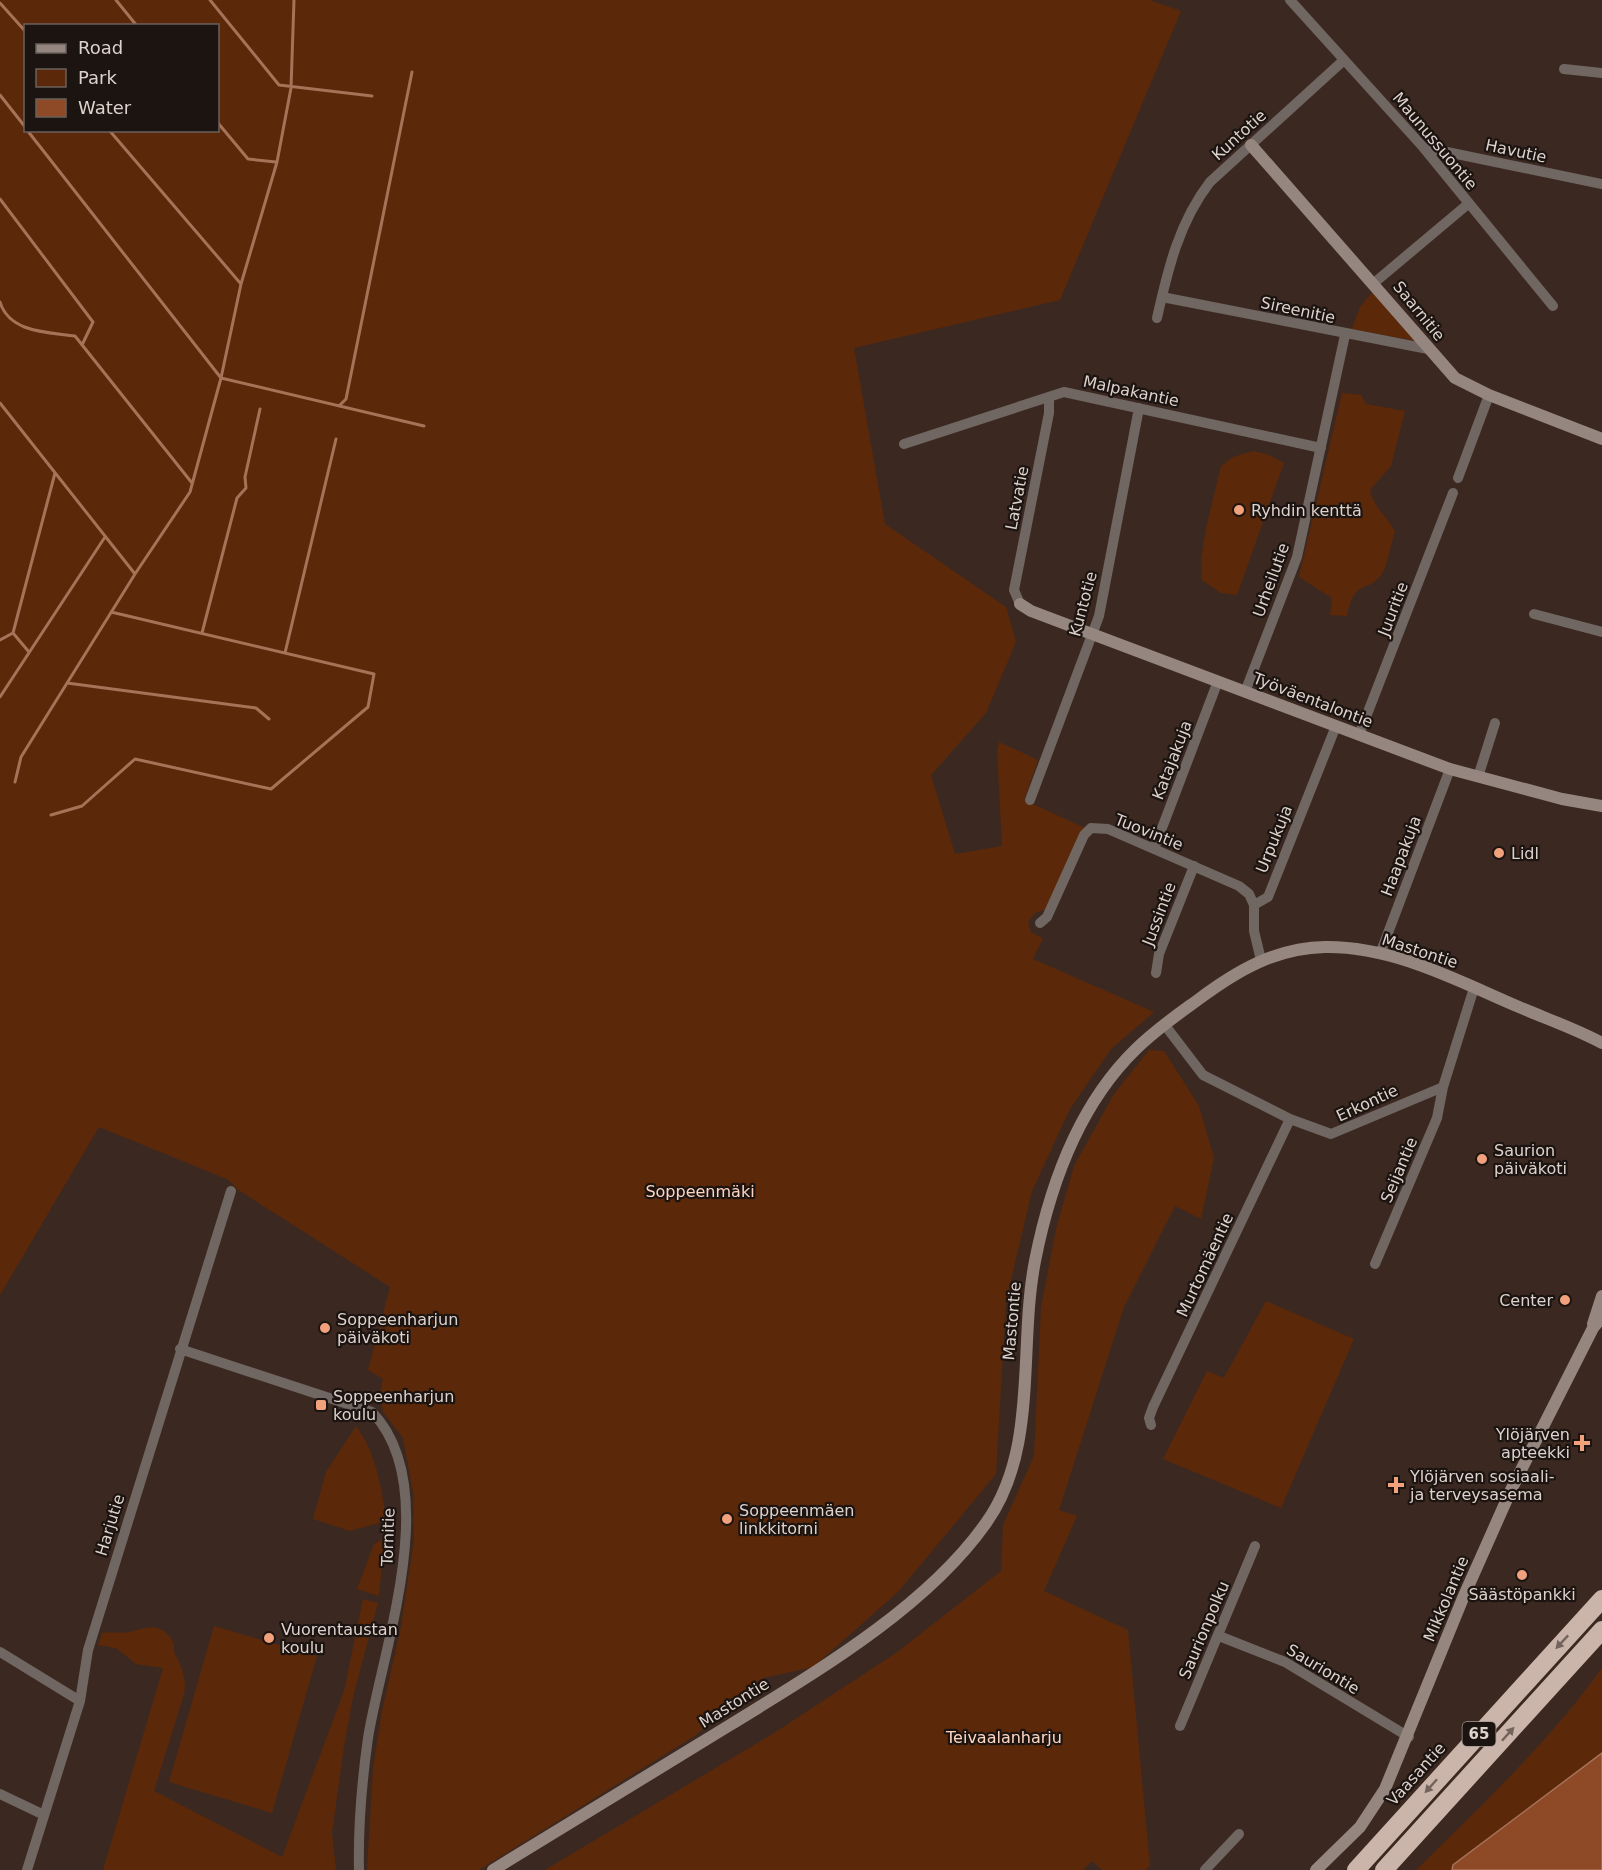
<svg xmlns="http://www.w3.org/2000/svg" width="1602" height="1870" viewBox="0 0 1602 1870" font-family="'DejaVu Sans',sans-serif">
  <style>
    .green { fill: #5c280a; fill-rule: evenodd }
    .water { fill: #8e4926; stroke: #a67258; stroke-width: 1.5 }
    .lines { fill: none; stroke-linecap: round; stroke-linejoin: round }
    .stream { stroke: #a67258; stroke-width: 3 }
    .street { stroke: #706662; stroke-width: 10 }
    .secondary { stroke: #95867f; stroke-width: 12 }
    .highway { stroke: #cbb4a9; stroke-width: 18 }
    .oneway { fill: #74645c }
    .poi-dot { fill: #f1a17c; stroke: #1c1410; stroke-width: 2 }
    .labels { text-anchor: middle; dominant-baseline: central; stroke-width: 4.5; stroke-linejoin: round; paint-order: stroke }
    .shield { fill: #1c1410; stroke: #a49994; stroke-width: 1.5 }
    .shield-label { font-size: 15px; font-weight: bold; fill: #ded2cc }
    .street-label { font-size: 16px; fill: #ded2cc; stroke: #1c1410 }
    .poi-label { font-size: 16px; fill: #ded2cc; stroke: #1c1410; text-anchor: start }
    .park-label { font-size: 16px; fill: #fed5c1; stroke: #1c1410 }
  </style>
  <rect width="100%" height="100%" fill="#3b2921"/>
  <path class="green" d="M0 0H1149L1181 11 1060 300 854 348 885 524 1006 607 1016 642 986 713 931 775 955 854 1002 846 997 751 999 742 1038 760 1024 800 1085 828 1047 909 1035 913 1028 922 1031 932 1043 938 1033 959 1154 1012 1111 1049 1070 1109 1032 1191 1006 1301 996 1474 898 1592 813 1667 764 1678 693 1737 479 1870H367L373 1768 382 1711 401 1627 414 1540 413 1492 403 1438 383 1412 380 1394 383 1379 368 1370 390 1287 237 1189 229 1180 99 1127 0 1295ZM26 26H218V130H26Z
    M1374 290 1416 341 1352 329 1360 307Z
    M1342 393 1361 395 1366 404 1405 411 1391 466 1370 490C1375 509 1385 514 1395 531 1392 540 1387 566 1383 572 1367 597 1356 574 1347 616L1330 615 1332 598 1299 577Z
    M1253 451 1269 455 1284 463 1237 595 1221 593 1202 580 1201 559 1206 528 1221 466 1233 457Z
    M1149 1050 1164 1051 1199 1106 1214 1158 1201 1219 1175 1206 1124 1307 1059 1510 1077 1516 1044 1591 1128 1630 1150 1866 1145 1870H1102L1092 1861 1083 1870H545L774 1733 896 1653 1001 1571 1003 1525 1034 1456 1041 1308 1056 1229 1074 1166 1114 1094Z
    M1266 1301 1354 1339 1281 1508 1163 1459 1207 1371 1224 1378Z
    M356 1426C376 1453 382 1488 386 1521L350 1531 313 1519 326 1472Z
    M385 1538 379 1596 357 1589 374 1544Z
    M363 1599 378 1603 353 1697 343 1753 332 1833 336 1870H103L163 1668 136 1664 116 1648 98 1645 102 1633C111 1631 121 1634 130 1632 146 1628 159 1621 172 1640 175 1645 173 1650 175 1654 182 1667 187 1679 184 1694L154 1791 282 1857 344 1691Z
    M214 1626 317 1656 272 1813 169 1782Z
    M1602 1668V1753L1453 1865 1452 1870H1416C1482 1805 1548 1743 1602 1668Z"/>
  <path class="water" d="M1602 1753V1870H1452L1453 1865Z"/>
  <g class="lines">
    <path class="stream" d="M116 0 137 26
      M210 0 279 85 372 96
      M0 3 26 32
      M0 95 26 128
      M218 123 248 159 276 162
      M27 130 221 378 424 426
      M109 130 241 284
      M0 199 93 322 82 345
      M0 302C9 333 48 332 75 336L192 483
      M0 403 135 574
      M339 406 346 399 412 72
      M202 633 237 498 246 488 245 477 260 409
      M0 640 13 633
      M29 652 13 633 55 473
      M285 653 336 439
      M67 683 256 708 269 719
      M0 697 105 537
      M15 782 21 757 135 574 190 492 221 378 241 284 277 162 291 88 294 0
      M51 815 82 806 135 759 271 789 368 707 374 674 111 612"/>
    <path class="street" d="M1290 0 1423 147 1553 306
      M1564 69 1602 73
      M1423 147 1602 184
      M1374 283 1468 204
      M1162 297 1428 349
      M1157 318C1168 269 1179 222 1210 182L1344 60
      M904 444 1064 392 1321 448
      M1458 478 1489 395
      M1020 604 1014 590 1049 413V397
      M1534 614 1602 632
      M1245 692 1297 557 1345 335
      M1359 735 1453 493
      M1478 777 1495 723
      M1030 800 1099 616 1139 408
      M1154 849 1218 681
      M1040 923 1047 917 1084 835 1091 828 1108 829 1239 886 1249 894 1254 905
      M1380 954 1450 769
      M1261 960 1254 931V905L1268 897 1336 726
      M1156 973 1159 954 1194 866
      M1164 1024 1203 1075 1290 1119 1331 1134 1443 1087 1474 988
      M1375 1264 1437 1118 1443 1087
      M180 1349 372 1412C444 1487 382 1650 368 1738 362 1781 358 1827 359 1870
      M1151 1425 1149 1418 1153 1407 1290 1119
      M1219 1636 1285 1662 1409 1737
      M0 1652 80 1701
      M1180 1726 1255 1546
      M0 1794 44 1815
      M27 1870 80 1701 88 1650 231 1191
      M1205 1870 1239 1834"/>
    <path class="secondary" d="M1251 145 1455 378 1489 395 1602 439
      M1020 604 1031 611 1450 769 1562 799 1602 806
      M1593 1324 1602 1296
      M493 1870C572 1822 651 1774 730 1725 816 1672 927 1607 986 1523 1039 1449 1018 1348 1035 1261 1050 1185 1079 1105 1135 1050 1155 1030 1177 1015 1199 999 1238 970 1276 948 1325 947 1394 946 1458 981 1519 1007 1547 1019 1576 1029 1602 1043
      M1316 1870 1360 1827 1385 1789 1463 1598 1511 1490 1593 1328 1602 1317"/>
    <path class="highway" d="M1356 1870 1602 1599
      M1384 1870 1602 1630"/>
  </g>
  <defs><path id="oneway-solid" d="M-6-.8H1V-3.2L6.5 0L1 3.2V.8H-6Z" transform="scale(1.5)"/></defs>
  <g class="oneway">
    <use href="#oneway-solid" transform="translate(1562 1642) rotate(133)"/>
    <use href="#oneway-solid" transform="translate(1508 1734) rotate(-48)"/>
    <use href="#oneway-solid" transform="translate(1431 1786) rotate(132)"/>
  </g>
  <g class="poi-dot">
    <circle cx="1239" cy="510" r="6"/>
    <circle cx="1499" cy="853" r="6"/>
    <circle cx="1482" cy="1159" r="6"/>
    <circle cx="1565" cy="1300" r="6"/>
    <circle cx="325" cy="1328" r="6"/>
    <rect x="315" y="1399" width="12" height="12" rx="3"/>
    <path d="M1579 1434h6v6h6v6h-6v6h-6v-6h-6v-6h6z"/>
    <path d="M1393 1476h6v6h6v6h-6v6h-6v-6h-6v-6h6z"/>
    <circle cx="727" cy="1519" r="6"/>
    <circle cx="1522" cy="1575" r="6"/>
    <circle cx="269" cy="1638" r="6"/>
  </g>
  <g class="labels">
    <rect class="shield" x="1462.5" y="1722" width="33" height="24" rx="4.5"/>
    <g class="shield-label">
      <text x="1479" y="1734">65</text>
    </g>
    <g class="street-label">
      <text transform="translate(1239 135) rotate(-42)">Kuntotie</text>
      <text transform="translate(1435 141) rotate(50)">Maunussuontie</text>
      <text transform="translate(1516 151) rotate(12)">Havutie</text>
      <text transform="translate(1298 310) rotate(12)">Sireenitie</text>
      <text transform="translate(1419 311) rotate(51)">Saarnitie</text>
      <text transform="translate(1131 391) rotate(12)">Malpakantie</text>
      <text transform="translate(1017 498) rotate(-79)">Latvatie</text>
      <text transform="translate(1271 580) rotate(-70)">Urheilutie</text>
      <text transform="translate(1083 604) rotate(-75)">Kuntotie</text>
      <text transform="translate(1393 609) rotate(-69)">Juuritie</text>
      <text transform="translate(1313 700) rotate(21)">Työväentalontie</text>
      <text transform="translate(1172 760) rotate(-69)">Katajakuja</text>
      <text transform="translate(1149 832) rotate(22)">Tuovintie</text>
      <text transform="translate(1274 839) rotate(-68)">Urpukuja</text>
      <text transform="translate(1401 856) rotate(-69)">Haapakuja</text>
      <text transform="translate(1159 914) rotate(-69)">Jussintie</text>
      <text transform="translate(1420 951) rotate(18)">Mastontie</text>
      <text transform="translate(1367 1103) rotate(-25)">Erkontie</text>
      <text transform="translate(1399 1170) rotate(-67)">Seijantie</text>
      <text transform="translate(1205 1265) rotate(-65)">Murtomäentie</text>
      <text transform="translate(1012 1321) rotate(-85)">Mastontie</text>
      <text transform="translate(110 1525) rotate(-73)">Harjutie</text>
      <text transform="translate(388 1537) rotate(-88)">Tornitie</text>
      <text transform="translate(1446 1599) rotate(-67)">Mikkolantie</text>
      <text transform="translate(1204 1630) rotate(-67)">Saurionpolku</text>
      <text transform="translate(1323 1669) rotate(31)">Sauriontie</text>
      <text transform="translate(734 1703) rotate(-32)">Mastontie</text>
      <text transform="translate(1416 1774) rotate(-48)">Vaasantie</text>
    </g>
    <g class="poi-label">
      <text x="1251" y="510">Ryhdin kenttä</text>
      <text x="1511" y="853">Lidl</text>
      <text x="1494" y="1150">Saurion<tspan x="1494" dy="18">päiväkoti</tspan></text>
      <text x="1553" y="1300" text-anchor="end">Center</text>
      <text x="337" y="1319">Soppeenharjun<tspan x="337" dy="18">päiväkoti</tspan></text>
      <text x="333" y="1396">Soppeenharjun<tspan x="333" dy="18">koulu</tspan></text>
      <text x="1570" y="1434" text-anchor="end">Ylöjärven<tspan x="1570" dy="18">apteekki</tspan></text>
      <text x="1410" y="1476">Ylöjärven sosiaali-<tspan x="1410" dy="18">ja terveysasema</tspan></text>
      <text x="739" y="1510">Soppeenmäen<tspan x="739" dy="18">linkkitorni</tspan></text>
      <text x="1522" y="1594" text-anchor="middle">Säästöpankki</text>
      <text x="281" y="1629">Vuorentaustan<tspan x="281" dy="18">koulu</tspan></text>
    </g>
    <g class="park-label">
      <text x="700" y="1191">Soppeenmäki</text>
      <text x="1004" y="1737">Teivaalanharju</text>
    </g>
  </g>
  <rect x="24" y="24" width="195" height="108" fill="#1c1410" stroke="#6a605b" stroke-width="1.5"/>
  <rect x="36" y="44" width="30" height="9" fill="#95867f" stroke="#6a605b" stroke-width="1.5"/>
  <text x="78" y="54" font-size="18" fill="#ded2cc">Road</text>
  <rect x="36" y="69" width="30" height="18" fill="#5c280a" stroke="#6a605b" stroke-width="1.5"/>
  <text x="78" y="84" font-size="18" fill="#ded2cc">Park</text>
  <rect x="36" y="99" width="30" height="18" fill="#8e4926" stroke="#6a605b" stroke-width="1.5"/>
  <text x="78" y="114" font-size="18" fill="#ded2cc">Water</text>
</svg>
